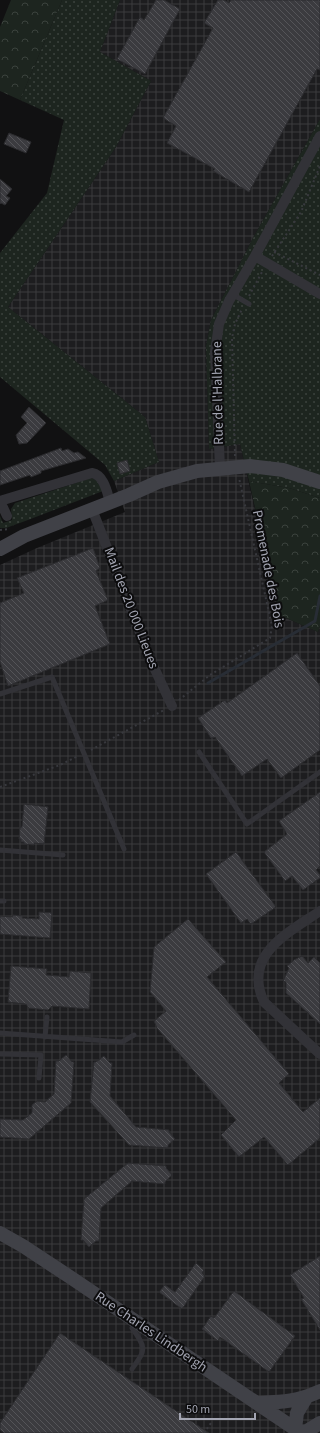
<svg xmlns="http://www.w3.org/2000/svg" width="320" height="1433" viewBox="0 0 320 1433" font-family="'Source Sans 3',sans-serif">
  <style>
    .industrial { fill: url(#industrial-grid) }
    .grass { fill: url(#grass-dots) }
    .forest { fill: url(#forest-crowns) }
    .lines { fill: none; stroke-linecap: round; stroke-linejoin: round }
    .stream { stroke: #282d35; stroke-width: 3 }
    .building { fill: url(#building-back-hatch); stroke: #2b2b2e }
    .path { stroke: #38393e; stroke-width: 2; stroke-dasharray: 2 3; stroke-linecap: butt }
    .lane { stroke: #323237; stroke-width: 5 }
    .street { stroke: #323237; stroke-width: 10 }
    .secondary { stroke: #404147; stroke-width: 14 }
    .labels { text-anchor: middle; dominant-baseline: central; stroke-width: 4; stroke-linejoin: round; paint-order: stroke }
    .street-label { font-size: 14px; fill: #a3a5b2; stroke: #0c0c0d }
  </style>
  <defs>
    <pattern id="industrial-grid" width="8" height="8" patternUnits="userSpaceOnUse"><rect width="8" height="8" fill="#1d1d1f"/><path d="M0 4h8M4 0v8" fill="none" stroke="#3b3b3d"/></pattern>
    <pattern id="grass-dots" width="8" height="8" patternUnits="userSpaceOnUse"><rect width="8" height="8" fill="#1d251f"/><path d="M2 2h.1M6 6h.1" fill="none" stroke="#3b423d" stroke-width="1.8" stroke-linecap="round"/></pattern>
    <pattern id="forest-crowns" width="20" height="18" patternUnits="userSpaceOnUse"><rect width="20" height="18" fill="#1d251f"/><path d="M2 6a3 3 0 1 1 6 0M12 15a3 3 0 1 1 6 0" fill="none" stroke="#3b423d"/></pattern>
    <pattern id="building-back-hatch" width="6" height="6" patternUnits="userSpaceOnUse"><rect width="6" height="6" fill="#3b3b3f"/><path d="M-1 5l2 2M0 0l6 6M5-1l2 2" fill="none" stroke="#545458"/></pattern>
  </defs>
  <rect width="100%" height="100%" fill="#111112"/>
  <path class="industrial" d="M120 0H320V119L253 238 211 320 206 346 209 449 240 444 279 615 318 632 320 626V1433H0V565L37 548 125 512 114 481 159 462 145 417 8 307 116 147 151 81 100 52Z"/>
  <path class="grass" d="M62 0H120L100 52 151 81 116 147 8 307 145 417 159 462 114 481 105 465 0 377V253L47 193 64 120 20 100Z
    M320 119V498L289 488 249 481 240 444 209 449 206 346 211 320 253 238Z
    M91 478 97 480 103 491 28 520 6 528H0V516L3 523 12 520 11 509 15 503Z"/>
  <path class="forest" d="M11 0H62L20 100 0 91V27Z
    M249 481 289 488 320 498V626L318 632 279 615Z"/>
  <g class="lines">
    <path class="stream" d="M208 683 315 621 320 596"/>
  </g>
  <path class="building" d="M156 0H164L180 9 145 74 117 59 140 17 144 20Z
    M218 0H224L229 3 231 0H320V70L317 69 249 192 213 171 215 169 167 143 176 126 163 118 213 28 204 23Z
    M9 133 31 142 26 153 4 144Z
    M0 179 12 189 6 196 10 198 5 205 1 203 0 204Z
    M29 407 46 423 27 443 19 444 16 435 27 423 21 417Z
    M61 448 62 451 68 449 74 453 78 452 86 458 58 466 41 471V473L31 477 30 475 0 485V471Z
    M127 460 130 471 120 474 117 463Z
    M93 548 100 568 96 571 108 600 95 606 110 644 8 686 0 662V603L24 593 17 578Z
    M297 653 320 686V750L281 778 267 759 242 776 215 737 211 738 198 718 225 700 227 703Z
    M320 792V866L316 870 320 875V878L303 890 292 876 285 881 264 852 287 834 279 821Z
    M24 804 48 807 44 844 34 843V845L24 844V842H21V839H19L20 827H22Z
    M236 852 276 907 251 924 247 919 241 923 206 874Z
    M39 912 52 913 50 938 0 934V916L12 917 13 915 23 916 22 918 39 919Z
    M188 919 226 962 207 977 289 1074 279 1083 303 1112 320 1098V1138L288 1165 264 1137 239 1157 221 1135 236 1120 157 1028 154 1021 166 1011 150 992 154 947Z
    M302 956 308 963 314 957 320 963V1024L286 993V982L283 981 289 968 287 966 294 960Z
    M11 966 47 969 46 975 69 977 70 971 91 973 89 1009 52 1006 48 1010 29 1008 26 1004 8 1002Z
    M66 1055 72 1062H74L71 1103 29 1139 0 1137V1119L23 1120 32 1113V1105L37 1101 45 1102 54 1094 56 1061H59Z
    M104 1056 110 1063H112L110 1096 136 1127 169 1130V1132L175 1139 168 1145V1148L129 1145 90 1102 94 1062H96Z
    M128 1163 166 1166V1168L172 1175 165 1182V1184L132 1181 101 1208 99 1241H96L89 1247 83 1240H81L84 1199Z
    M320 1256V1330L301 1299 304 1298 290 1275Z
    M196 1263 204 1270 202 1273 205 1276 182 1309 159 1292 165 1285 175 1292Z
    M234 1291 295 1336 269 1372 220 1337 218 1341 202 1329 211 1316 214 1318Z
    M60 1333 209 1433H4L0 1430V1423Z"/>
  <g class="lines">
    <path class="path" d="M274 252 320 275
      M272 256 301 212 320 166
      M249 296 262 272
      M235 456 232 338 235 324 242 309
      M0 530 10 529
      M179 700 210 675 270 638 272 626 239 478
      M91 750 164 710
      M0 787 60 765 78 756
      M204 1433 211 1423"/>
    <path class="lane" d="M232 294 249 304
      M0 694 52 677 124 849
      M199 752 247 824 320 772
      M0 850 63 855
      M0 901H4
      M0 1033 122 1042 134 1035
      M45 1037 47 1017
      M0 1054 41 1055 39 1078
      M132 1369C146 1349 147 1349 132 1328"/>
    <path class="street" d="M255 256 320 294
      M220 468 215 352 219 324 229 301 255 256 320 136
      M0 501 92 473C104 475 107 492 110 502
      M0 501 7 516
      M92 509 151 661 172 706
      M320 911C288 933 242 955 264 1002L320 1054"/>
    <path class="secondary" d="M0 549 24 536 129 495 158 482 197 471 250 466 283 470 320 482
      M0 1233 23 1246 70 1277 301 1433
      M257 1403C282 1402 296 1402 320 1391
      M295 1429 297 1413 306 1398
      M299 1432 307 1431 320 1423"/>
  </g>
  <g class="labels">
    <g class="street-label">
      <text transform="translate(218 393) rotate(-91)">Rue de l'Halbrane</text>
      <text transform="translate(268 569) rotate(79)">Promenade des Bois</text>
      <text transform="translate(131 608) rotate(69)">Mail des 20 000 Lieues</text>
      <text transform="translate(151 1332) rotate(34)">Rue Charles Lindbergh</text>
    </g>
  </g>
  <path d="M180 1413v6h75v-6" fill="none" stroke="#a3a5b2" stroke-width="2"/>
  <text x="186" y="1413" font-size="12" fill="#a3a5b2" stroke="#0c0c0d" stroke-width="3" paint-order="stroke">50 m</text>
</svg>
